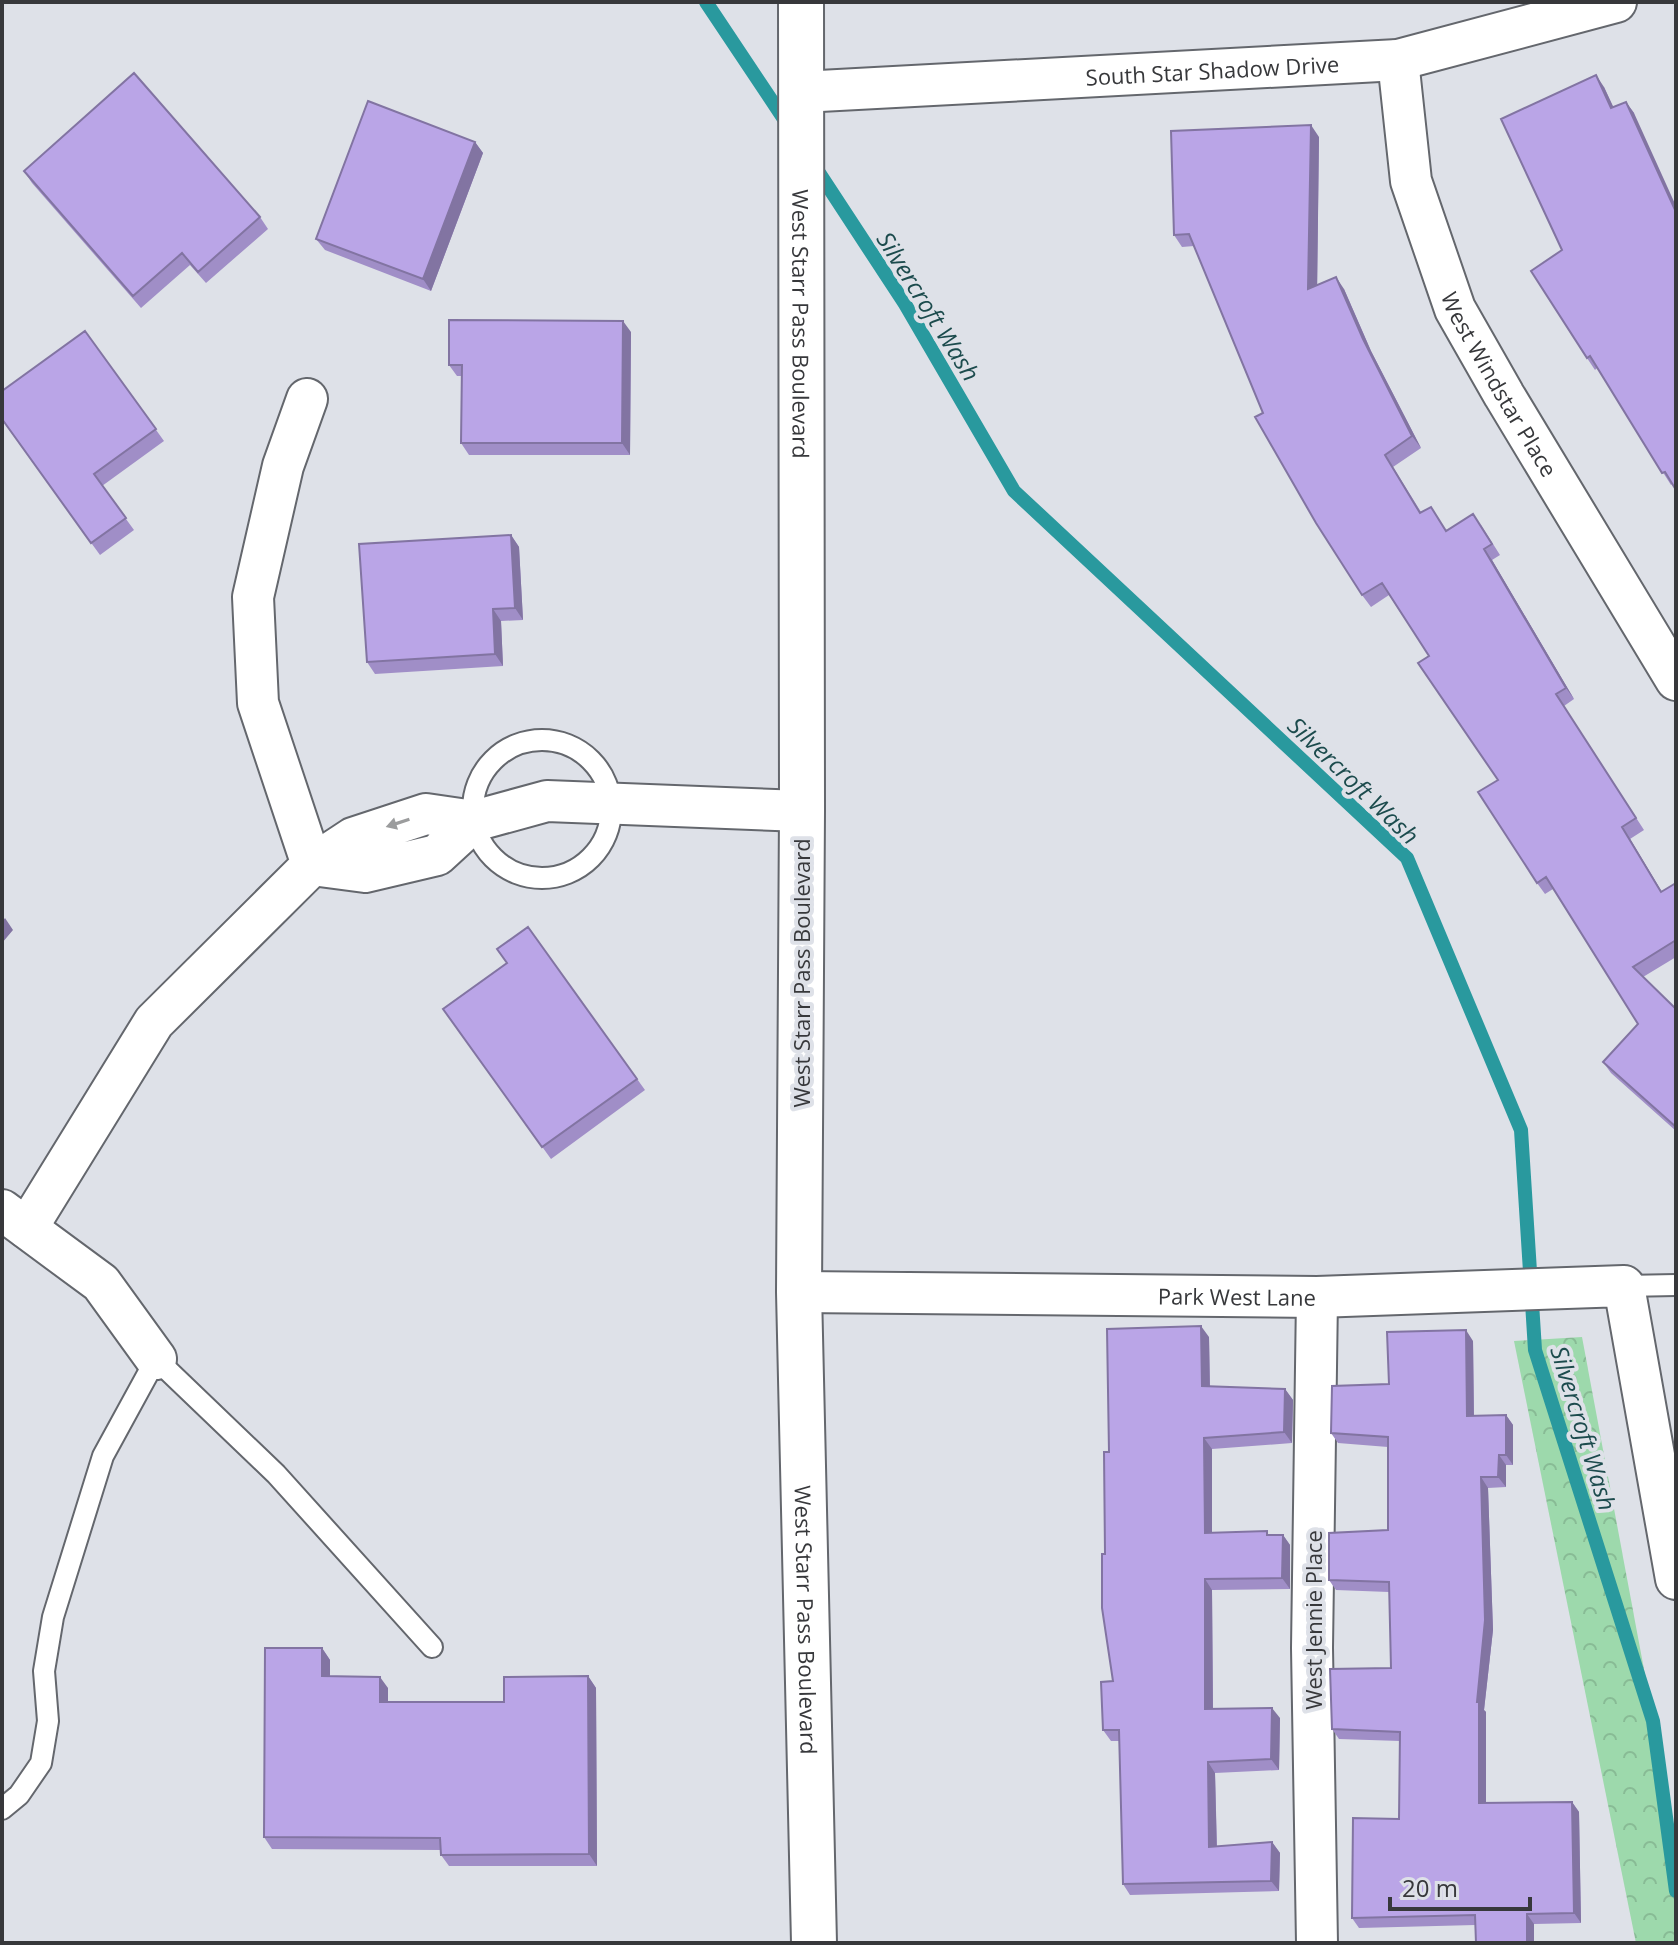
<svg xmlns="http://www.w3.org/2000/svg" width="1678" height="1945" viewBox="0 0 1678 1945" font-family="'Open Sans',sans-serif">
  <style>
    .park { fill: url(#park-crowns) }
    .lines { fill: none; stroke-linecap: round; stroke-linejoin: round }
    .stream { stroke: #29999e; stroke-width: 14 }
    .lane-casing { stroke: #64676d; stroke-width: 24 }
    .street-casing { stroke: #64676d; stroke-width: 44 }
    .secondary-casing { stroke: #64676d; stroke-width: 48 }
    .lane { stroke: #fff; stroke-width: 20 }
    .street { stroke: #fff; stroke-width: 40 }
    .secondary { stroke: #fff; stroke-width: 44 }
    .wall { fill: #a08ec7 }
    .shaded-wall { fill: #8274a2 }
    .building { fill: #baa5e7; stroke: #8274a2; stroke-width: 2 }
    .oneway { fill: #9b9c9d }
    .labels { text-anchor: middle; dominant-baseline: central; stroke-width: 8; stroke-linejoin: round; paint-order: stroke }
    .street-label { font-size: 22px; fill: #37383b; stroke: #dee1e8 }
    .water-label { font-size: 24px; font-style: italic; fill: #1c4b4d; stroke: #dee1e8 }
  </style>
  <defs>
    <pattern id="park-crowns" width="20" height="18" patternUnits="userSpaceOnUse" patternTransform="scale(2)"><rect width="20" height="18" fill="#9dd9ac"/><path d="M2 6a3 3 0 1 1 6 0M12 15a3 3 0 1 1 6 0" fill="none" stroke="#88bb95"/></pattern>
  </defs>
  <rect width="100%" height="100%" fill="#dee1e8"/>
  <path class="park" d="M1582 1337 1676 1841V1943H1636L1514 1341Z"/>
  <g class="lines">
    <path class="stream" d="M706 2 790 128
      M812 162 905 304 1014 491 1407 858 1521 1130 1535 1350 1653 1721 1676 1891"/>
    <defs>
      <path id="lane" d="M473 809a69 69 0 1 1 138 0a69 69 0 1 1-138 0Z
        M1624 1286 1676 1285
        M2 1809 19 1795 41 1763 48 1721 44 1671 53 1617 103 1456 156 1359 276 1474 432 1647"/>
      <g id="street">
        <path id="s1" d="M1398 60 1411 181 1455 309 1504 395 1676 680"/>
        <path id="s2" d="M801 92 1398 60 1616 2"/>
        <path d="M474 821 437 855 365 872 312 865 353 838 426 814 474 821 547 801 802 811"/>
        <path d="M2 1210 101 1283 156 1359"/>
        <path d="M27 1228 154 1022 312 865 258 703 253 597 283 466 307 399"/>
        <path id="s3" d="M799 1292 1317 1297 1624 1286 1676 1579"/>
        <path d="M1317 1297 1312 1648 1317 1943"/>
      </g>
      <g id="secondary">
        <path id="s4" d="M801 2 802 811 799 1292 814 1943"/>
      </g>
    </defs>
    <use href="#lane" class="lane-casing"/>
    <use href="#street" class="street-casing"/>
    <use href="#secondary" class="secondary-casing"/>
    <use href="#lane" class="lane"/>
    <use href="#street" class="street"/>
    <use href="#secondary" class="secondary"/>
  </g>
  <path class="wall" d="M1604 87 1613 107 1626 102 1634 113 1672 484 1671 485 1597 368 1595 370 1587 358 1562 250Z
    M1319 137 1317 285 1344 289 1371 351 1421 448 1393 467 1421 512 1447 530 1481 525 1500 555 1492 560 1574 699 1564 706 1644 830 1630 839 1662 892 1676 883V957L1643 977 1676 1009V1131L1611 1073 1603 1062 1638 1024 1553 889 1545 894 1537 883 1498 780 1429 656 1389 595 1371 607 1362 595 1263 413 1194 246 1182 247 1174 235Z
    M475 142 483 153 431 291 325 250 316 239Z
    M24 171 260 217 268 229 206 283 190 265 141 308 32 183Z
    M85 331 164 441 102 486 134 530 100 555 2 420Z
    M631 332 630 455H469L461 443 462 376H457L449 365Z
    M511 535 519 547 523 620 501 621 503 666 375 674 367 662Z
    M528 927 645 1090 551 1159 443 1009 507 963Z
    M1209 1337 1210 1386 1285 1389 1293 1400 1292 1443 1212 1449V1533L1270 1535H1283L1290 1545V1589L1212 1590 1213 1709 1280 1718 1279 1770 1215 1773 1217 1847 1272 1842 1280 1853 1279 1891 1130 1895 1123 1884 1120 1741H1111L1103 1730 1113 1681 1105 1554 1109 1452Z
    M1473 1341 1474 1416 1506 1415 1513 1425V1465H1506V1487L1488 1488 1493 1630 1484 1710 1486 1712V1803L1572 1802 1579 1812 1581 1923 1534 1924V1943L1475 1925 1359 1928 1352 1918 1399 1819 1400 1741 1339 1739 1332 1729 1391 1668 1389 1592 1336 1590 1329 1580 1388 1530V1447L1338 1443 1331 1433 1389 1384Z
    M322 1648 330 1660V1676L388 1688V1702H504L588 1676 596 1688 597 1866H449L441 1855V1850L272 1849 264 1837Z"/>
  <path class="shaded-wall" d="M1596 75 1604 87 1619 119 1611 108Z
    M1626 102 1634 113 1676 206V212Z
    M1311 125 1319 137 1317 300 1308 289Z
    M475 142 483 153 431 291 423 279Z
    M1336 277 1344 289 1371 351 1421 448 1412 436 1363 339Z
    M623 321 631 332 630 455 622 443Z
    M511 535 519 547 523 620 515 608Z
    M1484 549 1492 560 1574 699 1566 688Z
    M493 609 501 621 503 666 495 654Z
    M1622 827 1630 839 1669 904 1661 892Z
    M5 918 13 930 2 943V922Z
    M1201 1326 1209 1337 1210 1397 1202 1386Z
    M1466 1330 1473 1341 1474 1426 1467 1416Z
    M1285 1389 1293 1400 1292 1443 1284 1432Z
    M1506 1415 1513 1425V1465L1506 1455Z
    M1204 1438 1212 1449V1544L1205 1533Z
    M1499 1455 1506 1465V1487L1498 1477Z
    M1481 1477 1488 1488 1493 1630 1484 1710 1486 1712V1813L1479 1803 1477 1702Z
    M1283 1535 1290 1545V1589L1282 1578Z
    M1205 1579 1212 1590 1213 1720 1205 1709Z
    M322 1648 330 1660V1688L322 1676Z
    M588 1676 596 1688 597 1866 589 1854Z
    M380 1677 388 1688V1714L380 1702Z
    M1272 1708 1280 1718 1279 1770 1271 1759Z
    M1208 1762 1215 1773 1217 1858 1209 1847Z
    M1572 1802 1579 1812 1581 1923 1574 1913Z
    M1272 1842 1280 1853 1279 1891 1271 1881Z
    M1527 1914 1534 1924V1943H1527Z"/>
  <path class="building" d="M134 73 260 217 198 272 182 253 133 296 24 171Z
    M1596 75 1611 108 1626 102 1676 212V490L1665 472 1662 473 1590 356 1587 358 1531 271 1562 250 1501 119Z
    M368 101 475 142 423 279 316 239Z
    M1311 125 1308 289 1336 277 1363 339 1412 436 1385 455 1420 513 1431 507 1446 531 1473 514 1492 544 1484 549 1566 688 1556 694 1636 818 1622 827 1661 892 1676 883V940L1633 967 1676 1009V1127L1603 1062 1638 1024 1546 877 1537 883 1478 792 1498 780 1418 663 1429 656 1382 583 1362 595 1316 523 1255 417 1263 413 1189 234 1174 235 1171 131Z
    M449 320 623 321 622 443H461L462 365H449Z
    M85 331 156 429 94 474 126 518 91 543 2 419V391Z
    M511 535 515 608 493 609 495 654 367 662 359 544Z
    M528 927 637 1079 542 1147 443 1009 507 963 497 949Z
    M1201 1326 1202 1386 1285 1389 1284 1432 1204 1438 1205 1533 1267 1531V1535H1283L1282 1578 1205 1579V1709L1272 1708 1271 1759 1208 1762 1209 1847 1272 1842 1271 1881 1123 1884 1119 1730H1103L1101 1682 1113 1681 1102 1608V1554H1105L1104 1452H1109L1107 1329Z
    M1466 1330 1467 1416 1506 1415V1455H1499L1498 1477H1481L1485 1620 1477 1702H1479V1803L1572 1802 1574 1913 1527 1914V1943H1476L1475 1915 1352 1918 1353 1818 1399 1819 1400 1732 1332 1729 1330 1669 1391 1668 1389 1582 1329 1580V1533L1388 1530V1437L1331 1433 1332 1386 1389 1384 1387 1332Z
    M265 1648H322V1676L380 1677V1702H504V1677L588 1676 589 1854 441 1855 440 1838 264 1837Z"/>
  <defs><path id="oneway-solid" d="M-6-.8H1V-3.2L6.5 0L1 3.2V.8H-6Z" transform="scale(2)"/></defs>
  <use class="oneway" href="#oneway-solid" transform="translate(398 823) rotate(162)"/>
  <g class="labels">
    <g class="street-label">
      <text stroke="none"><textPath href="#s2" startOffset="412">South Star Shadow Drive</textPath></text>
      <text stroke="none"><textPath href="#s4" startOffset="322">West Starr Pass Boulevard</textPath></text>
      <text stroke="none"><textPath href="#s1" startOffset="344">West Windstar Place</textPath></text>
      <text transform="translate(801 973) rotate(-90)">West Starr Pass Boulevard</text>
      <text stroke="none"><textPath href="#s3" startOffset="438">Park West Lane</textPath></text>
      <text stroke="none"><textPath href="#s4" startOffset="1618">West Starr Pass Boulevard</textPath></text>
      <text transform="translate(1313 1620) rotate(-90)">West Jennie Place</text>
    </g>
    <g class="water-label">
      <text transform="translate(929 306) rotate(58)">Silvercroft Wash</text>
      <text transform="translate(1354 780) rotate(44)">Silvercroft Wash</text>
      <text transform="translate(1584 1428) rotate(73)">Silvercroft Wash</text>
    </g>
  </g>
  <rect width="1678" height="1945" fill="none" stroke="#37383b" stroke-width="8"/>
  <path d="M1390 1897v12h140v-12" fill="none" stroke="#37383b" stroke-width="4"/>
  <text x="1402" y="1897" font-size="24" fill="#37383b" stroke="#dee1e8" stroke-width="6" paint-order="stroke">20 m</text>
</svg>
